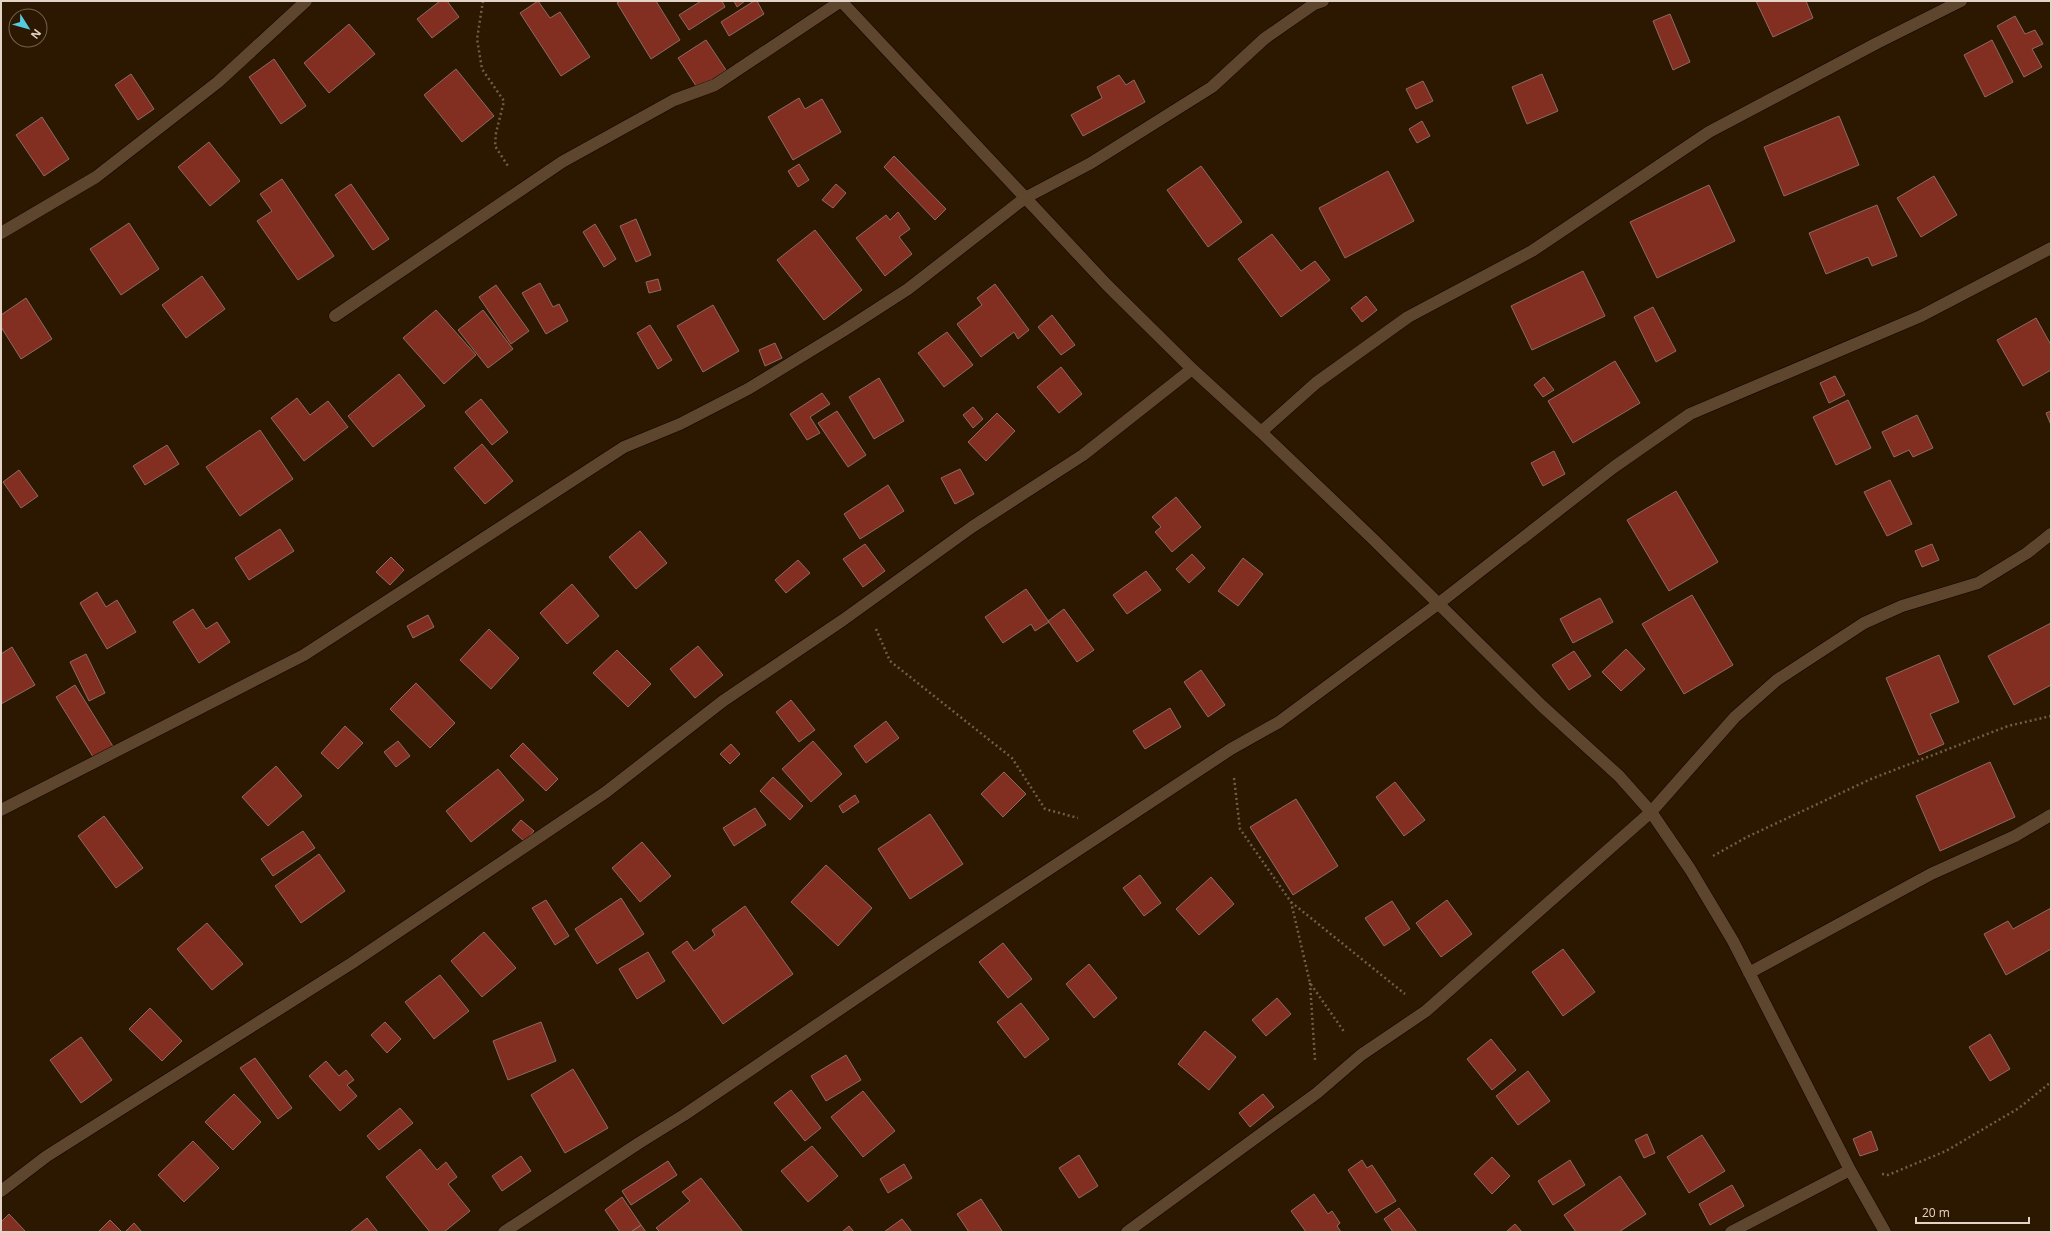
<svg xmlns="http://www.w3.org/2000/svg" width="2052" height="1233" viewBox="0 0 2052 1233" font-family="'Open Sans',sans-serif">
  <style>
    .building { fill: #822f21; stroke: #8e6a62 }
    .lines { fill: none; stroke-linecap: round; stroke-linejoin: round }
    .street-casing { stroke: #130300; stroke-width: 13 }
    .path { stroke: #705d4b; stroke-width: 2.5; stroke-dasharray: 2 3; stroke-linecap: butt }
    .street { stroke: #5d452e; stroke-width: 12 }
  </style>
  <rect width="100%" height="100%" fill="#2c1701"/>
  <path class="building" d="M440 1H447L459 17 432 38 417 19Z
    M538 1 550 18 560 12 590 57 561 76 520 13Z
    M620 1H656L680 40 651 59 617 3Z
    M701 1H722L725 7 689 30 679 15Z
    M734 1H745L737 7Z
    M754 1H757L764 14 729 36 721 22Z
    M1756 1H1806L1813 18 1773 37Z
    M1670 14 1690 62 1673 70 1653 21Z
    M2015 16 2025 34 2035 30 2043 44 2032 49 2042 67 2024 77 1997 26Z
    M349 24 375 54 329 93 304 63Z
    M706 40 726 70 698 89 678 58Z
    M1992 40 2013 82 1985 97 1964 55Z
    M274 59 306 106 281 124 249 77Z
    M456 69 494 116 462 142 424 95Z
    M131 74 154 109 138 120 115 85Z
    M1542 74 1558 111 1527 124 1512 87Z
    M1119 75 1126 85 1134 80 1145 102 1083 136 1071 115 1102 98 1097 87Z
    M1423 81 1433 101 1416 109 1406 89Z
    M799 98 805 109 822 99 841 132 793 160 768 117Z
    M1839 116 1859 165 1784 196 1764 147Z
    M42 117 69 159 44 176 16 135Z
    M1422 121 1430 136 1417 143 1409 129Z
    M209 142 240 181 210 206 178 167Z
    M894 156 946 209 935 220 884 167Z
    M799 164 809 180 798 187 788 171Z
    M1201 166 1242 222 1208 247 1167 190Z
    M1388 171 1414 221 1345 258 1319 208Z
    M1934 176 1957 215 1921 237 1897 198Z
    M282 179 334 256 298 280 257 221 272 211 260 194Z
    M351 184 389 239 373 250 335 195Z
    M836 184 846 193 833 208 822 200Z
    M1709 185 1735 241 1657 278 1630 222Z
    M1877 205 1897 256 1872 266 1868 257 1826 274 1809 233Z
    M898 212 910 229 899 237 912 254 885 276 856 238 886 215 890 220Z
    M636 219 651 255 636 262 620 226Z
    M129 223 159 269 121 295 90 249Z
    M595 224 616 259 604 267 583 232Z
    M815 230 862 290 824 320 777 260Z
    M1272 234 1301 271 1315 261 1330 280 1281 317 1238 259Z
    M1583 271 1605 316 1532 350 1511 306Z
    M202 276 225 309 186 338 162 305Z
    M658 279 661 290 649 293 646 282Z
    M540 283 553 307 559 304 568 321 546 334 522 293Z
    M995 284 1029 330 1018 339 1014 332 981 357 957 324 982 305 977 298Z
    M496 285 529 331 511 344 479 297Z
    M1366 296 1377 310 1362 322 1351 308Z
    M26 298 52 339 21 359 1 327V315Z
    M713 305 739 351 703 372 677 326Z
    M1653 307 1676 351 1656 362 1634 317Z
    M436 310 476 355 444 384 403 338Z
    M483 310 513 349 488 368 458 330Z
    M1052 315 1075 345 1061 355 1038 327Z
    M2036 318 2051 345V370L2023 386 1997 340Z
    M650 325 672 360 658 369 637 333Z
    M947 332 973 365 944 387 918 353Z
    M775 343 782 358 765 366 759 350Z
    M1615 361 1640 403 1573 443 1548 401Z
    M1061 367 1082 394 1059 413 1037 387Z
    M399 374 425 406 373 447 348 416Z
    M1835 376 1845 395 1829 403 1820 383Z
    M1544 377 1554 390 1543 397 1534 385Z
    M879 378 904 421 874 439 849 397Z
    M822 393 830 404 810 417 820 433 807 440 790 414Z
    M297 398 310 415 328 401 348 427 304 461 271 418Z
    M481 399 508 432 492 445 465 412Z
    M1848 400 1871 448 1836 465 1813 417Z
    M973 407 983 419 973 428 963 415Z
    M837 411 866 455 848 467 818 423Z
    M2051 411V425L2046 413Z
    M997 413 1015 431 986 461 968 442Z
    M1917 415 1933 448 1913 457 1909 450 1894 457 1882 432Z
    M260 430 293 479 240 516 206 467Z
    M482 444 513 481 485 504 454 468Z
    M167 445 179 464 145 485 133 466Z
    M1554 451 1565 474 1543 486 1531 463Z
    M960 469 974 494 955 504 941 478Z
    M19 470 38 496 21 508 3 482Z
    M1890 480 1912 524 1887 536 1864 492Z
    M888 485 904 511 860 539 844 514Z
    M1676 491 1718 562 1669 591 1627 520Z
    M1176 497 1201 527 1172 552 1155 532 1161 527 1152 517Z
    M280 529 294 551 249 580 235 558Z
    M640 531 667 563 636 589 609 557Z
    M865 544 885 571 863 587 843 559Z
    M1932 544 1939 560 1922 567 1915 551Z
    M1192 554 1205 568 1189 583 1176 569Z
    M391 557 404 570 390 585 376 572Z
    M1243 558 1263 574 1238 606 1218 591Z
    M798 560 810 573 786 593 775 580Z
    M1146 571 1161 590 1127 614 1113 595Z
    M572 584 599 616 567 644 540 613Z
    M1026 589 1049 622 1035 631 1031 624 1003 643 985 617Z
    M97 592 106 607 117 600 136 632 107 649 80 603Z
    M1692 595 1733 665 1684 694 1642 624Z
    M1600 598 1613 622 1573 643 1560 619Z
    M193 609 206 629 217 622 230 642 199 663 173 622Z
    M1064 609 1094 650 1077 662 1048 621Z
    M428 615 434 627 413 638 407 626Z
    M2051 623V685L2014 705 1988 656Z
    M489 629 519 658 491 689 460 660Z
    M698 646 723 675 695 698 670 669Z
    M12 647 35 685 1 704V654Z
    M1626 649 1645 669 1621 691 1602 672Z
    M617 650 651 684 628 707 593 673Z
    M1574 651 1591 676 1569 690 1552 665Z
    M86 654 105 693 89 701 70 662Z
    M1939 655 1959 702 1930 714 1944 744 1919 755 1886 678Z
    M1201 670 1225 705 1208 717 1184 682Z
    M416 683 455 723 430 748 390 709Z
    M75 685 114 748 95 760 56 697Z
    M791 700 815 730 799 742 776 712Z
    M1170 708 1181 727 1145 749 1133 731Z
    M886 721 899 738 866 763 854 746Z
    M345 726 363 743 338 769 321 753Z
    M398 741 410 756 396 767 384 752Z
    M813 741 842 774 811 802 782 769Z
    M523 743 558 779 546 791 510 756Z
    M731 744 740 754 730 764 720 754Z
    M1990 762 2015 817 1940 851 1916 796Z
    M276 766 302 796 268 826 242 797Z
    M498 769 524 800 471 842 446 811Z
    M1004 772 1026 794 1003 817 981 794Z
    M773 777 803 806 790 820 760 791Z
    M1395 782 1425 820 1404 836 1376 797Z
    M855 795 859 802 843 813 839 806Z
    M1296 799 1338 866 1293 895 1250 827Z
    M755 808 766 825 734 846 723 828Z
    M930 814 963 864 910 899 878 849Z
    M104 816 143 868 116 888 78 836Z
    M521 820 534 831 525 842 512 830Z
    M303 831 315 848 273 876 261 859Z
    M642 842 671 876 640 902 612 868Z
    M319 854 345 891 301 923 275 886Z
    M826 865 872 908 838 946 791 902Z
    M1140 875 1161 903 1144 916 1123 888Z
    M1211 877 1234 904 1199 935 1176 909Z
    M621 898 644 934 597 964 575 929Z
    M546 900 569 936 555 945 532 908Z
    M1447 900 1472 934 1441 957 1416 923Z
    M1392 901 1410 929 1384 946 1365 918Z
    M745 906 793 974 723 1024 672 952 687 941 694 951 715 935 712 930Z
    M2051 908V949L2006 975 1984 934 2008 921 2013 929Z
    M207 923 243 964 212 990 177 949Z
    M484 932 516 968 482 997 451 961Z
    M1003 943 1032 979 1008 998 979 962Z
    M1563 949 1595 992 1563 1016 1532 972Z
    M648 952 665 981 637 999 619 969Z
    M1089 964 1117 998 1094 1018 1066 984Z
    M440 975 469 1011 434 1039 405 1002Z
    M1277 998 1291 1014 1266 1036 1252 1020Z
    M1021 1003 1049 1039 1025 1058 997 1022Z
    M150 1008 182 1041 162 1061 129 1029Z
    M385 1022 401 1039 387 1053 371 1035Z
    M541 1022 556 1061 508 1080 493 1041Z
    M1205 1031 1236 1057 1209 1090 1178 1064Z
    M1990 1034 2010 1069 1990 1081 1969 1047Z
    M81 1037 112 1080 81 1103 50 1060Z
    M1491 1039 1516 1070 1492 1090 1467 1059Z
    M846 1055 861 1080 826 1101 811 1076Z
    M255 1058 292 1108 278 1119 240 1068Z
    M326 1061 339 1076 346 1070 354 1080 347 1085 357 1096 340 1111 309 1076Z
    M573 1069 608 1128 565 1153 531 1095Z
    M1528 1071 1550 1101 1518 1125 1496 1096Z
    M791 1090 821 1128 805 1141 774 1103Z
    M863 1091 895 1131 863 1157 831 1117Z
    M234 1094 261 1122 233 1150 205 1122Z
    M1263 1094 1274 1107 1250 1127 1239 1113Z
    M400 1108 413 1123 379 1150 367 1136Z
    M1871 1131 1878 1150 1860 1156 1853 1139Z
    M1647 1134 1655 1153 1644 1158 1635 1140Z
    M1702 1135 1725 1171 1689 1193 1667 1157Z
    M193 1141 219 1168 184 1202 158 1175Z
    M812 1146 838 1176 808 1202 781 1171Z
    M420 1149 437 1170 446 1162 457 1177 448 1184 470 1211 444 1232H430L386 1177Z
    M1079 1155 1098 1186 1079 1198 1059 1168Z
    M521 1156 531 1171 502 1191 492 1176Z
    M1492 1157 1510 1176 1492 1194 1474 1174Z
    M1362 1160 1367 1168 1372 1165 1396 1201 1376 1213 1348 1170Z
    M1570 1160 1585 1185 1553 1205 1538 1181Z
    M668 1161 677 1175 631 1205 622 1191Z
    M904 1164 912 1178 888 1193 880 1179Z
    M1620 1176 1646 1214 1619 1232H1576L1564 1215Z
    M701 1178 743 1232H660L656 1228 690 1201 682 1192Z
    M1732 1185 1744 1206 1710 1225 1699 1204Z
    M1314 1194 1328 1214 1332 1211 1340 1223 1337 1226 1341 1232H1306L1291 1211Z
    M622 1197 641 1225 631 1232H620L605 1210Z
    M981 1199 1002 1231 1000 1232H969L957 1214Z
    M1399 1208 1417 1232H1393L1384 1219Z
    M9 1214 26 1232H1V1222Z
    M367 1218 378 1232H350Z
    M902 1219 912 1232H884Z
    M110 1220 122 1232H98Z
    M134 1223 142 1232H125Z
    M1515 1224 1522 1232H1506Z
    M641 1225 646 1232H631Z
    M849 1226 854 1232H842Z"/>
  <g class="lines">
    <defs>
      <path id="street" d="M841 1 1107 285 1192 369 1261 432 1374 540 1542 706 1619 776 1651 812 1690 869 1733 941 1850 1170 1885 1232
        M1 233 96 177 218 82 306 1
        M335 316 562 162 674 100 715 85 841 1
        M1261 432 1316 383 1408 317 1532 251 1709 132 1877 43 1961 1
        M1 810 304 655 624 447 680 424 748 389 843 331 908 289 1025 198 1091 163 1212 87 1264 39 1314 4 1323 1
        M1749 973 1931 874 2015 836 2051 815
        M1 1191 47 1156 352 963 606 792 723 701 843 620 972 527 1083 455 1192 369
        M504 1232 639 1143 684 1115 936 944 1231 749 1279 722 1438 604 1614 467 1690 414 1921 316 2051 248
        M1127 1232 1317 1093 1361 1055 1426 1011 1651 812 1735 717 1777 680 1864 623 1902 606 1978 583 2027 553 2051 534
        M1731 1232 1850 1170"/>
    </defs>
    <use href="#street" class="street-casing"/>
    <path class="path" d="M483 1 477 39 482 69 504 101 496 133 495 146 508 166
      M876 629 890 661 1012 758 1045 809 1078 818
      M1234 778 1240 829 1291 902 1310 983 1345 1033
      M1713 856 1747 837 1871 779 2008 726 2051 716
      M1291 902 1405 994
      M1310 983 1315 1060
      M1882 1174 1888 1175 1946 1151 2019 1108 2051 1082"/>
    <use href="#street" class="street"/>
  </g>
  <rect width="2052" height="1233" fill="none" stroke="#e3d4c7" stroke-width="4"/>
  <g transform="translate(28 28) rotate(127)"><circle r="19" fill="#2c1701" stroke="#756350"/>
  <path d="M0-3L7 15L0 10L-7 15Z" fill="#55cae0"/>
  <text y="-6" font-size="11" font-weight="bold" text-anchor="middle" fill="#e3d4c7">N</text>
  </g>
  <path d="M1916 1217v6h113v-6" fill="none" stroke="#e3d4c7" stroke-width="2"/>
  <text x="1922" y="1217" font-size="12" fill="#e3d4c7" stroke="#2c1701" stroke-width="3" paint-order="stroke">20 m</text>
</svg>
